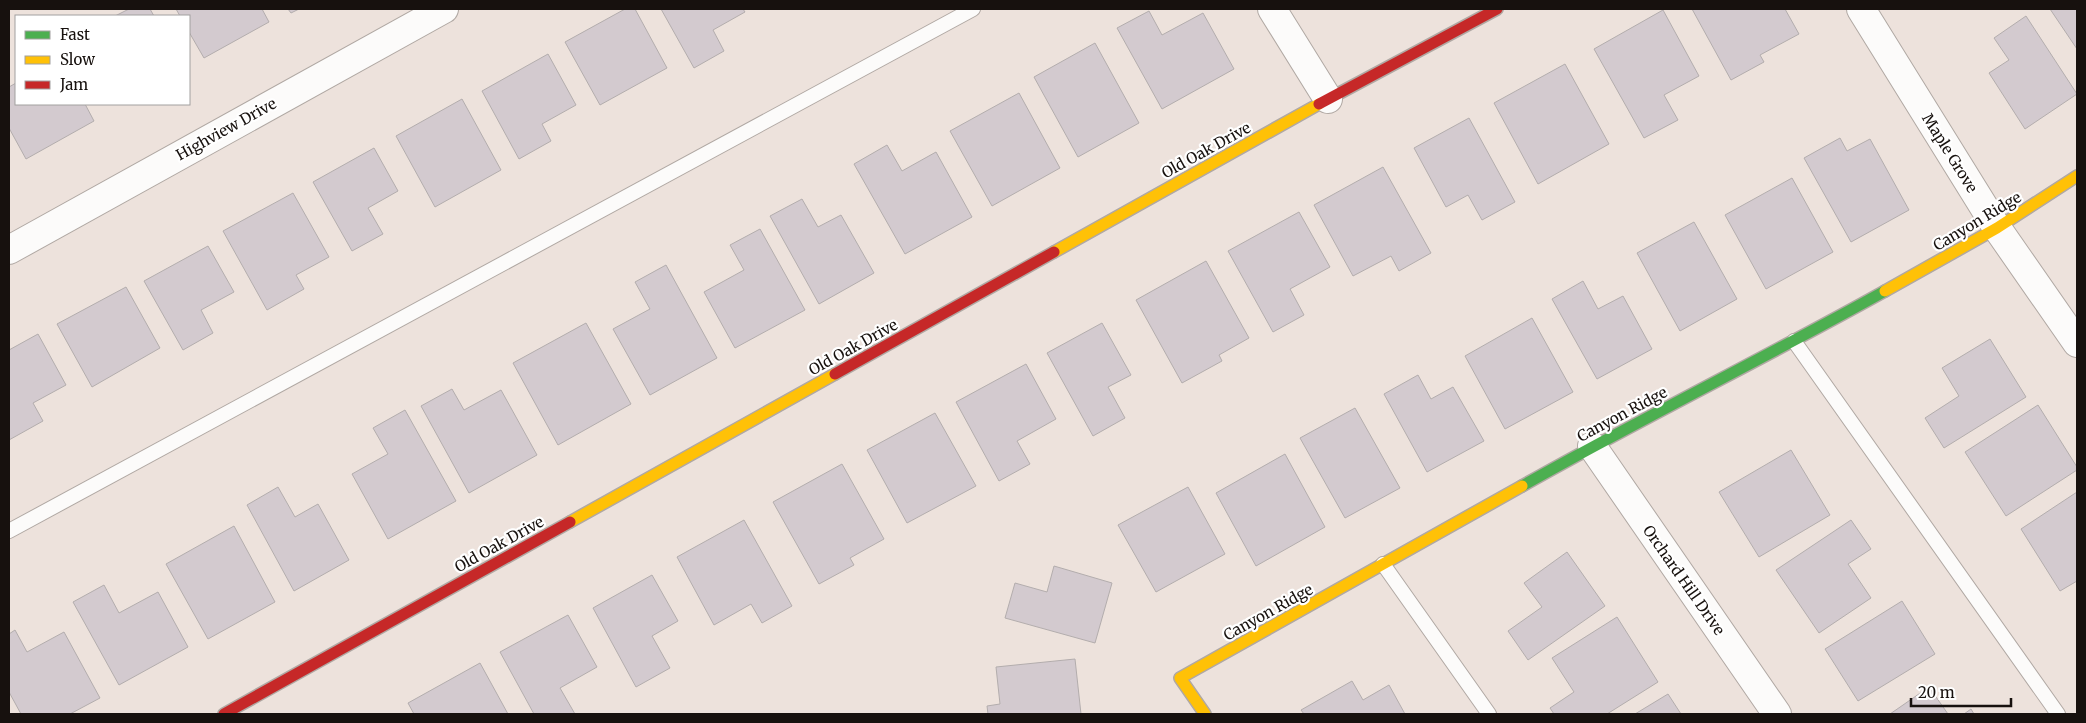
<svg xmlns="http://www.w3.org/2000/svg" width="2086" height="723" viewBox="0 0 2086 723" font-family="Merriweather,serif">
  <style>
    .building { fill: #d3cacf; stroke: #b3adad }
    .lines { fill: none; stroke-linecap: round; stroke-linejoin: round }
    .lane-casing { stroke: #b0a8a3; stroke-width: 16 }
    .street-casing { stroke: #b0a8a3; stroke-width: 30 }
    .fast-casing { stroke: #b0a8a3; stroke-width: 14 }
    .slow-casing { stroke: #b0a8a3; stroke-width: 14 }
    .jam-casing { stroke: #b0a8a3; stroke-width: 14 }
    .lane { stroke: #fcfbfa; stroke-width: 14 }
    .street { stroke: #fcfbfa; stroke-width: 28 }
    .fast { stroke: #4caf50; stroke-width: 11 }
    .slow { stroke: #ffc107; stroke-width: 11 }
    .jam { stroke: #c62828; stroke-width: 11 }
    .labels { text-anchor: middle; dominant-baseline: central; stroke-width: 4.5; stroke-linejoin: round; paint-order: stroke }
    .street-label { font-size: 15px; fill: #17110e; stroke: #fff }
  </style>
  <rect width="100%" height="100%" fill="#ede2dc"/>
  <path class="building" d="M129 9H150L154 16H115Z
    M176 9H262L269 22 204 58 189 32V16H180Z
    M288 9H299L291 13Z
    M625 9H635L667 68 600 105 565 42Z
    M661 9H743L745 12 713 30 724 51 694 68Z
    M1692 9H1785L1799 34 1760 55 1764 62 1731 80Z
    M2050 9H2077V49Z
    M1663 10 1699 76 1664 95 1678 120 1644 138 1594 49Z
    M1149 11 1162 35 1203 13 1234 69 1162 109 1117 28Z
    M2026 16 2077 94 2025 129 1989 73 2009 60 1994 38Z
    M1095 43 1139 123 1078 157 1034 77Z
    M548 54 576 105 542 124 551 141 519 159 482 91Z
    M1565 64 1609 144 1538 184 1494 103Z
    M16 83V104H85L94 121 26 159 9 128V87Z
    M1019 93 1060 168 992 206 950 131Z
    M462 99 501 170 435 207 396 136Z
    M1469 118 1515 202 1482 220 1468 195 1446 207 1414 148Z
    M1840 138 1847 151 1870 139 1909 210 1851 242 1804 158Z
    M887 145 902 171 936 152 972 217 905 254 854 164Z
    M374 148 398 191 368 208 383 234 352 251 313 182Z
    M1383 167 1431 253 1399 271 1391 256 1353 276 1314 205Z
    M1792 178 1833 252 1766 289 1725 215Z
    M293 193 329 257 296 275 304 289 267 310 223 231Z
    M802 199 818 227 841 215 874 273 819 304 770 216Z
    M1299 212 1330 267 1290 289 1304 315 1273 332 1228 251Z
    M1694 222 1737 299 1680 331 1637 253Z
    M760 229 805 310 735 348 704 292 744 270 730 245Z
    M208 246 234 292 201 310 213 333 183 350 144 281Z
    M1206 261 1249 338 1219 355 1222 361 1182 383 1136 300Z
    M666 265 717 358 650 395 613 329 650 309 635 282Z
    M1583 281 1598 309 1623 296 1652 349 1597 379 1552 299Z
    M126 287 160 348 92 387 57 324Z
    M1532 318 1573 392 1505 429 1465 356Z
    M586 323 631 404 558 445 513 363Z
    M1102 323 1131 375 1108 387 1125 418 1093 436 1047 353Z
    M38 334 66 385 33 403 43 421 9 440V350Z
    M1990 339 2026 397 1944 448 1925 418 1959 396 1942 368Z
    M1026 364 1056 419 1017 441 1030 464 999 481 956 402Z
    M1418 375 1431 399 1453 387 1484 441 1427 472 1384 394Z
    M452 389 464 410 501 390 537 455 469 493 421 406Z
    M2038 405 2077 467V470L2006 516 1965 452Z
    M1355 408 1400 488 1345 518 1300 438Z
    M405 410 456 501 388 539 352 474 388 454 373 428Z
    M935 413 976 486 907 523 867 450Z
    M1791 450 1830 515 1759 557 1719 492Z
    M1285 454 1325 527 1256 566 1216 493Z
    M842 464 884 539 850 558 854 565 819 584 773 502Z
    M278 487 295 517 318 504 349 560 294 591 247 505Z
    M1188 487 1225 554 1156 592 1118 525Z
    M2077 492V581L2060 591 2021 529Z
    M744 520 792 606 762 623 751 604 714 625 677 557Z
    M1851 520 1871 549 1848 564 1871 598 1819 633 1776 570Z
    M234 526 275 602 208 639 166 564Z
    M1567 552 1605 606 1528 660 1508 631 1542 607 1524 583Z
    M1054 566 1112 583 1095 643 1005 618 1015 583 1047 592Z
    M652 575 678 621 652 636 670 668 636 687 593 608Z
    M104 585 119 613 158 592 188 647 119 685 73 602Z
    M1902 601 1935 654 1858 701 1825 649Z
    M568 615 597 667 560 688 575 714H534L500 652Z
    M1617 617 1658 682 1607 714H1554L1550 708 1574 692 1552 658Z
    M15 630 27 652 64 632 100 698 70 714H21L9 692V634Z
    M1075 659 1081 714H988L987 706 1000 704 996 667Z
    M480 663 508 714H414L408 703Z
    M1352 681 1363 700 1389 685 1405 714H1304L1301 710Z
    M1929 687 1948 714H1890Z
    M1668 694 1681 714H1635Z
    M1971 709 1974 714H1964Z"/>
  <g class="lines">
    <defs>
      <path id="lane" d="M1794 341 2058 714
        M9 531 973 9
        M1383 564 1489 714"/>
      <path id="street" d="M1272 9 1328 99
        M1861 9 1997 228 2077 343
        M9 250 444 9
        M1592 446 1777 714"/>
      <path id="fast" d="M1522 486C1642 418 1765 358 1885 291"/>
      <path id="slow" d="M1054 252 1319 104
        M1885 291 1997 228 2077 176
        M570 522 835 374
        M1205 714 1180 678 1522 486"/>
      <path id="jam" d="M1319 104 1497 9
        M835 374 1054 252
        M224 714 570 522"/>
    </defs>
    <use href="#lane" class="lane-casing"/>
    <use href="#street" class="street-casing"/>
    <use href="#fast" class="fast-casing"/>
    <use href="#slow" class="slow-casing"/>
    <use href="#jam" class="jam-casing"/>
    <use href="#lane" class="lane"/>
    <use href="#street" class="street"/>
    <use href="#fast" class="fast"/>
    <use href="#slow" class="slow"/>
    <use href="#jam" class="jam"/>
  </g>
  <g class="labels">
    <g class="street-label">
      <text transform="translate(226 129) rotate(-29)">Highview Drive</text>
      <text transform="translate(1206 150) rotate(-29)">Old Oak Drive</text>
      <text transform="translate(1950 153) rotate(58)">Maple Grove</text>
      <text transform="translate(1977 221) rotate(-31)">Canyon Ridge</text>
      <text transform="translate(853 347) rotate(-29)">Old Oak Drive</text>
      <text transform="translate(1622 414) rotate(-28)">Canyon Ridge</text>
      <text transform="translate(499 544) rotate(-29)">Old Oak Drive</text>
      <text transform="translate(1684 580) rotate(55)">Orchard Hill Drive</text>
      <text transform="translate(1268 612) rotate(-29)">Canyon Ridge</text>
    </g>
  </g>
  <rect width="2086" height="723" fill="none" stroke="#17110e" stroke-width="20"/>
  <rect x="15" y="15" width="175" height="90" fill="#ffffff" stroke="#a2a09f"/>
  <rect x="25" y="31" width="25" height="8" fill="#4caf50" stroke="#a2a09f"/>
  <text x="60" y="40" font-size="15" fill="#17110e">Fast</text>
  <rect x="25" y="56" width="25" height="8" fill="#ffc107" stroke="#a2a09f"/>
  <text x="60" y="65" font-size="15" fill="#17110e">Slow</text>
  <rect x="25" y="81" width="25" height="8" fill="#c62828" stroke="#a2a09f"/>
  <text x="60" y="90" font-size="15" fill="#17110e">Jam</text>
  <path d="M1911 698v8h100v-8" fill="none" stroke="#17110e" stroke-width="2.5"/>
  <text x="1918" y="698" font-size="15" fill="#17110e" stroke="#ffffff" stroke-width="4" paint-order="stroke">20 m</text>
</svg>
